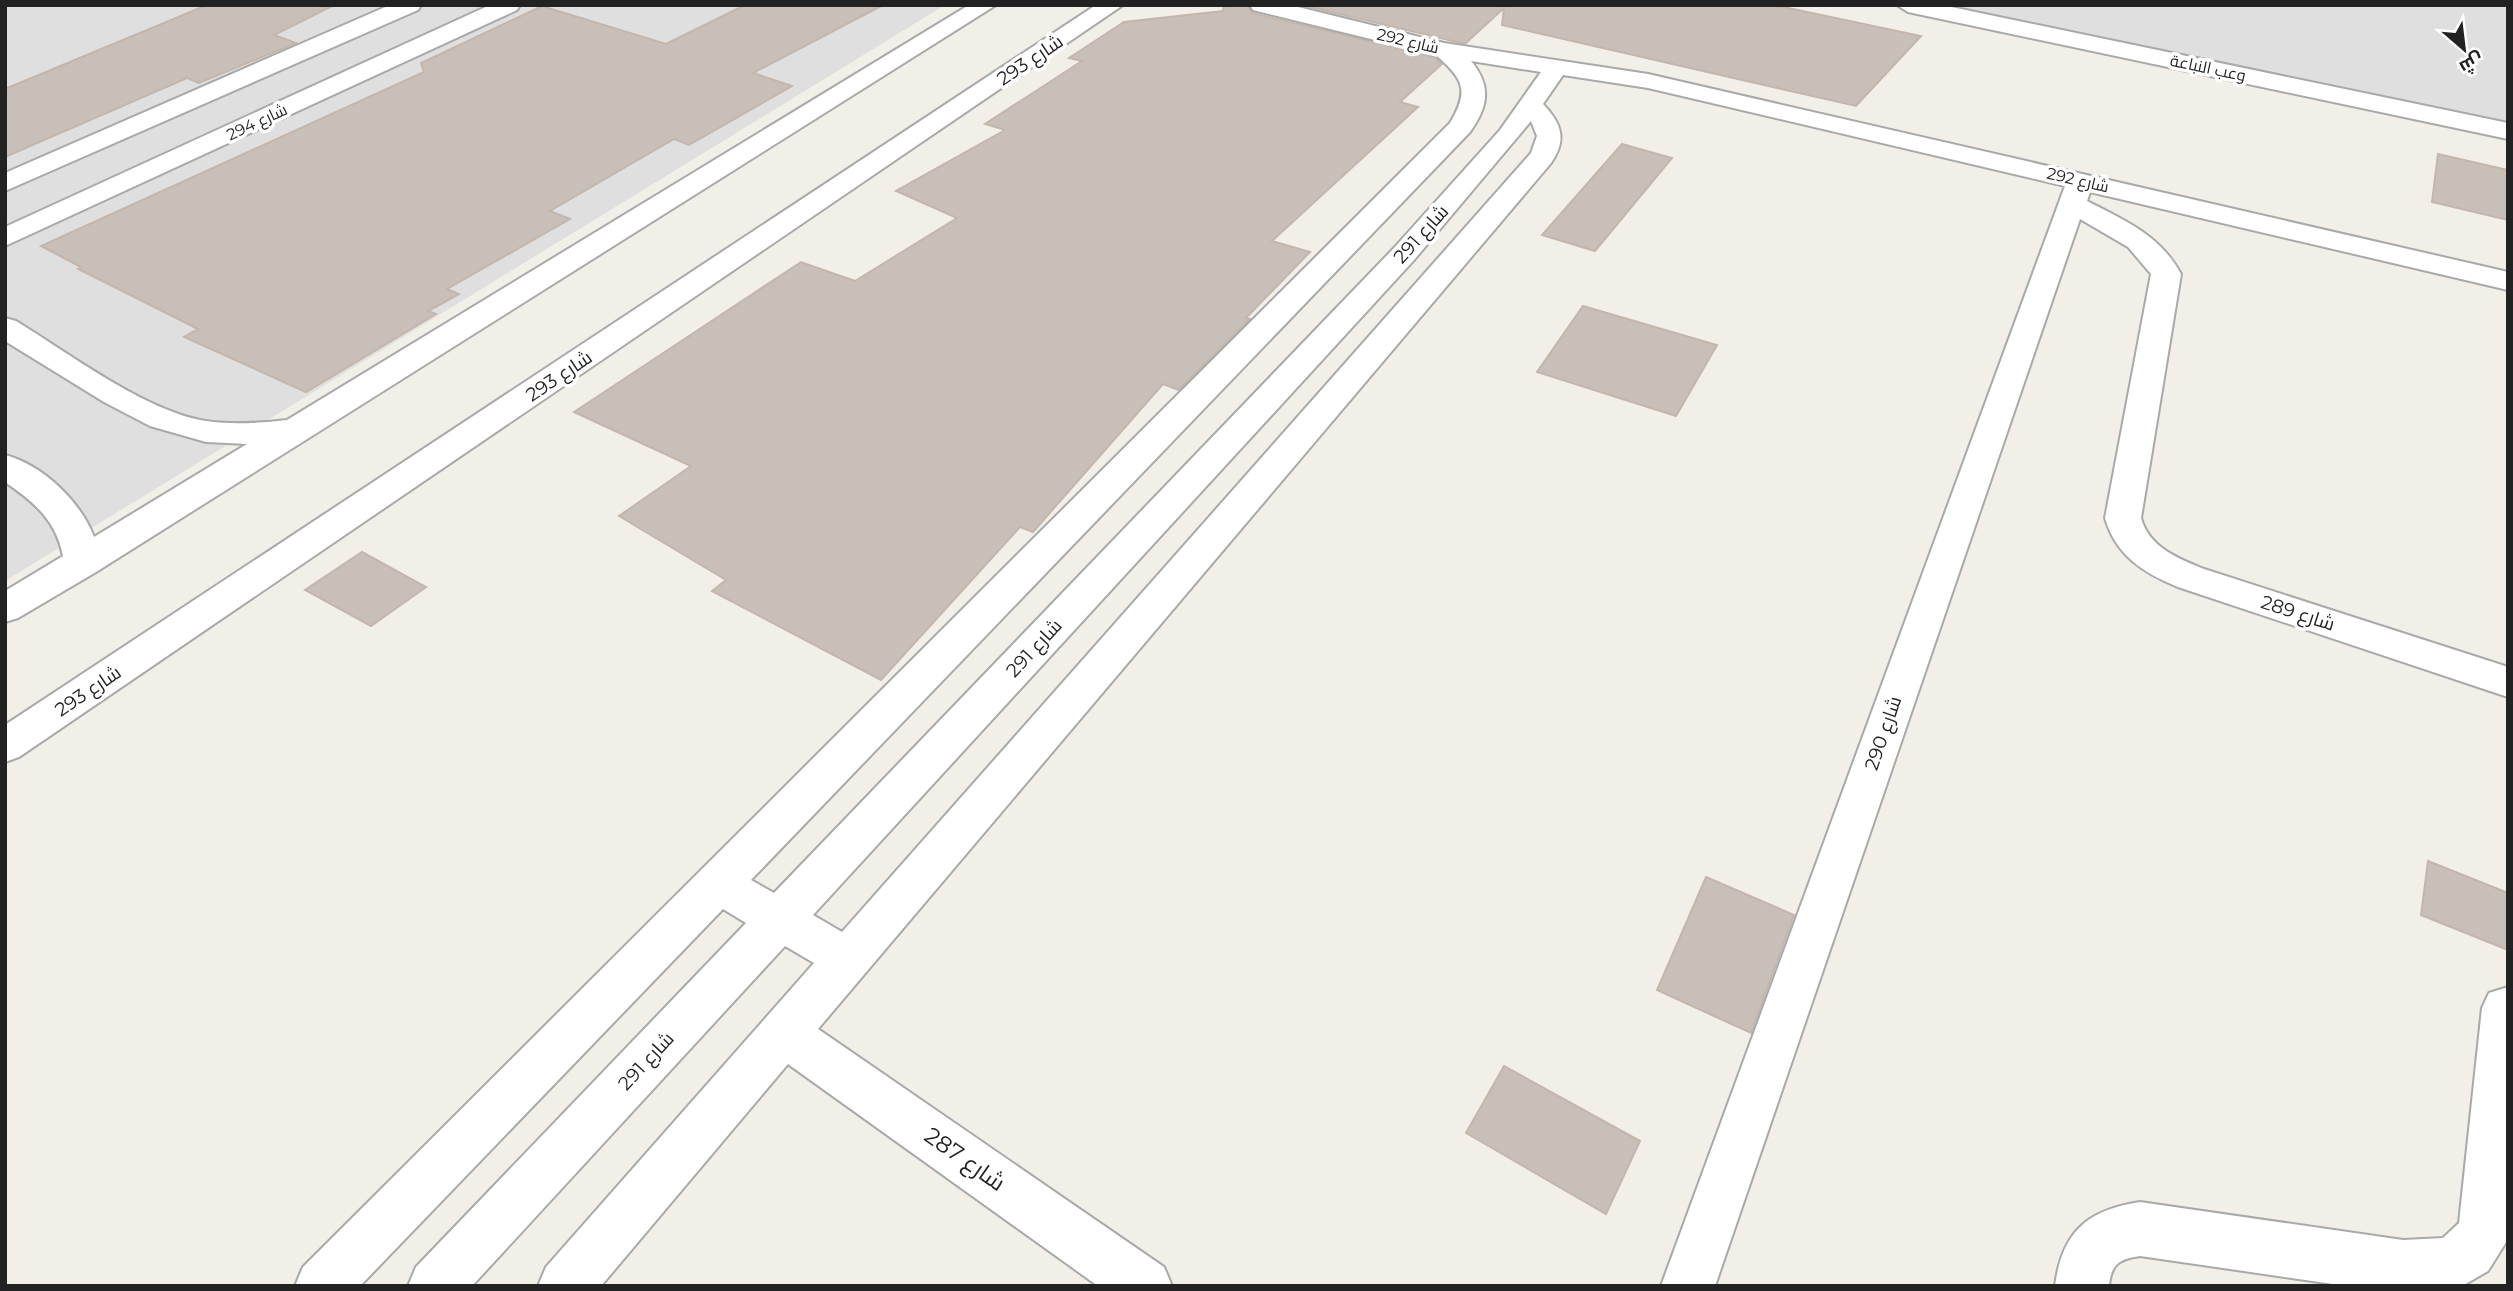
<svg xmlns="http://www.w3.org/2000/svg" width="2513" height="1291" viewBox="0 0 2513 1291" font-family="Montserrat,Cairo,sans-serif">
  <style>
    .residential { fill: #e0dfdf }
    .building { fill: #c7bfb8; stroke: #c4b6ab; stroke-width: 2 }
    .lines { fill: none; stroke-linecap: round; stroke-linejoin: round }
    .minor-casing { stroke: #a9a9a9; stroke-width: 4 }
    .minor { fill: #fff; fill-rule: evenodd }
    .labels { text-anchor: middle; dominant-baseline: central; stroke-width: 7; stroke-linejoin: round; paint-order: stroke }
    .far-street-label { font-size: 16px; fill: #222; stroke: #fff }
    .street-label { font-size: 19px; fill: #222; stroke: #fff }
    .near-street-label { font-size: 23px; fill: #222; stroke: #fff }
  </style>
  <rect width="100%" height="100%" fill="#f2efe9"/>
  <path class="residential" d="M5 5H945L5 581Z
    M1925 5H2508V126Z"/>
  <path class="building" d="M207 5H334L274 35 296 43 199 83 187 78 5 157V89Z
    M745 5H883L753 73 792 86 689 145 674 139 550 211 570 219 447 289 459 294 428 311 436 314 306 392 184 337 198 329 78 269 81 267 41 246 424 72 421 63 542 6 666 44Z
    M1224 5H1248L1252 13 1435 57 1442 64 1400 102 1418 107 1272 241 1310 252 1246 318 1250 319 1179 390 1163 384 1033 532 1020 527 881 680 712 591 726 580 619 516 691 466 574 412 801 262 855 281 957 218 896 191 1005 130 985 124 1082 61 1069 58 1124 22 1223 11Z
    M1302 5H1774L1921 36 1856 106 1502 25 1504 8 1465 44Z
    M1622 144 1672 158 1595 251 1542 235Z
    M2438 154 2508 170V220L2432 202Z
    M1583 306 1717 345 1676 416 1537 372Z
    M362 552 426 587 371 626 305 590Z
    M2428 861 2508 893V950L2421 915Z
    M1706 877 1794 915 1751 1033 1657 990Z
    M1504 1066 1640 1141 1606 1214 1466 1133Z"/>
  <g class="lines">
    <defs>
      <path id="minor" d="M390 5H421L418 10 5 191V173Z
        M490 5H520L517 10 5 246V227Z
        M969 5H996L96 572 18 618 5 622V591L63 556C56 520 34 502 5 482V455C43 465 80 501 94 537L247 444 206 442 150 426 104 402 5 341V318L16 321C67 352 146 412 206 421 232 425 260 423 287 420Z
        M1096 5H1123L19 757 5 762V725Z
        M1250 5H1290L1444 43 1648 74 2508 272V290L2090 192 2087 201C2124 220 2160 235 2181 274L2141 518C2149 547 2177 558 2204 569L2508 667V697L2178 587C2144 573 2116 556 2105 518L2151 274 2128 247 2080 219 1715 1286H1661L2065 186 1648 88 1563 75 1543 104C1562 124 1567 140 1551 163L818 1029 1164 1267 1172 1286H1098L788 1064 601 1286H538L546 1267 814 963 785 946 472 1286H408L416 1267 746 923 723 909 360 1286H295L303 1267 1450 123C1470 90 1463 79 1436 55L1253 10ZM1471 61 1541 72 1500 130 1394 248 774 893 751 880 1470 132C1488 107 1492 86 1471 61ZM1531 121 1537 136 1531 153 842 932 813 915 1414 260Z
        M1897 5H1942L2508 123V139L1908 12Z
        M2508 987V1239L2488 1271 2462 1286H2347L2140 1256C2119 1259 2111 1264 2109 1286H2055C2062 1232 2087 1210 2140 1202L2403 1240 2443 1238 2459 1223 2482 1008 2489 993Z"/>
    </defs>
    <use href="#minor" class="minor-casing"/>
    <use href="#minor" class="minor"/>
  </g>
  <g class="labels">
    <g class="far-street-label">
      <text transform="translate(1408 41) rotate(13)">شارع 292</text>
      <text transform="translate(2208 68) rotate(12)">وعب النباعة</text>
      <text transform="translate(257 122) rotate(-25)">شارع 294</text>
      <text transform="translate(2078 180) rotate(13)">شارع 292</text>
    </g>
    <g class="street-label">
      <text transform="translate(1030 60) rotate(-34)">شارع 293</text>
      <text transform="translate(1421 234) rotate(-48)">شارع 291</text>
      <text transform="translate(559 376) rotate(-34)">شارع 293</text>
      <text transform="translate(2298 613) rotate(18)">شارع 289</text>
      <text transform="translate(1034 648) rotate(-47)">شارع 291</text>
      <text transform="translate(88 691) rotate(-34)">شارع 293</text>
      <text transform="translate(1883 733) rotate(-71)">شارع 290</text>
      <text transform="translate(646 1061) rotate(-47)">شارع 291</text>
    </g>
    <g class="near-street-label">
      <text transform="translate(965 1159) rotate(35)">شارع 287</text>
    </g>
  </g>
  <rect width="2513" height="1291" fill="none" stroke="#222222" stroke-width="14"/>
  <g transform="translate(2464 49) rotate(152)" stroke="#ffffff" stroke-width="5" paint-order="stroke">
  <path d="M0-5L12 26L0 18L-12 26Z" fill="#222222"/>
  <text y="-10" font-size="19" font-weight="bold" text-anchor="middle" fill="#222222">ش</text>
  </g>
</svg>
